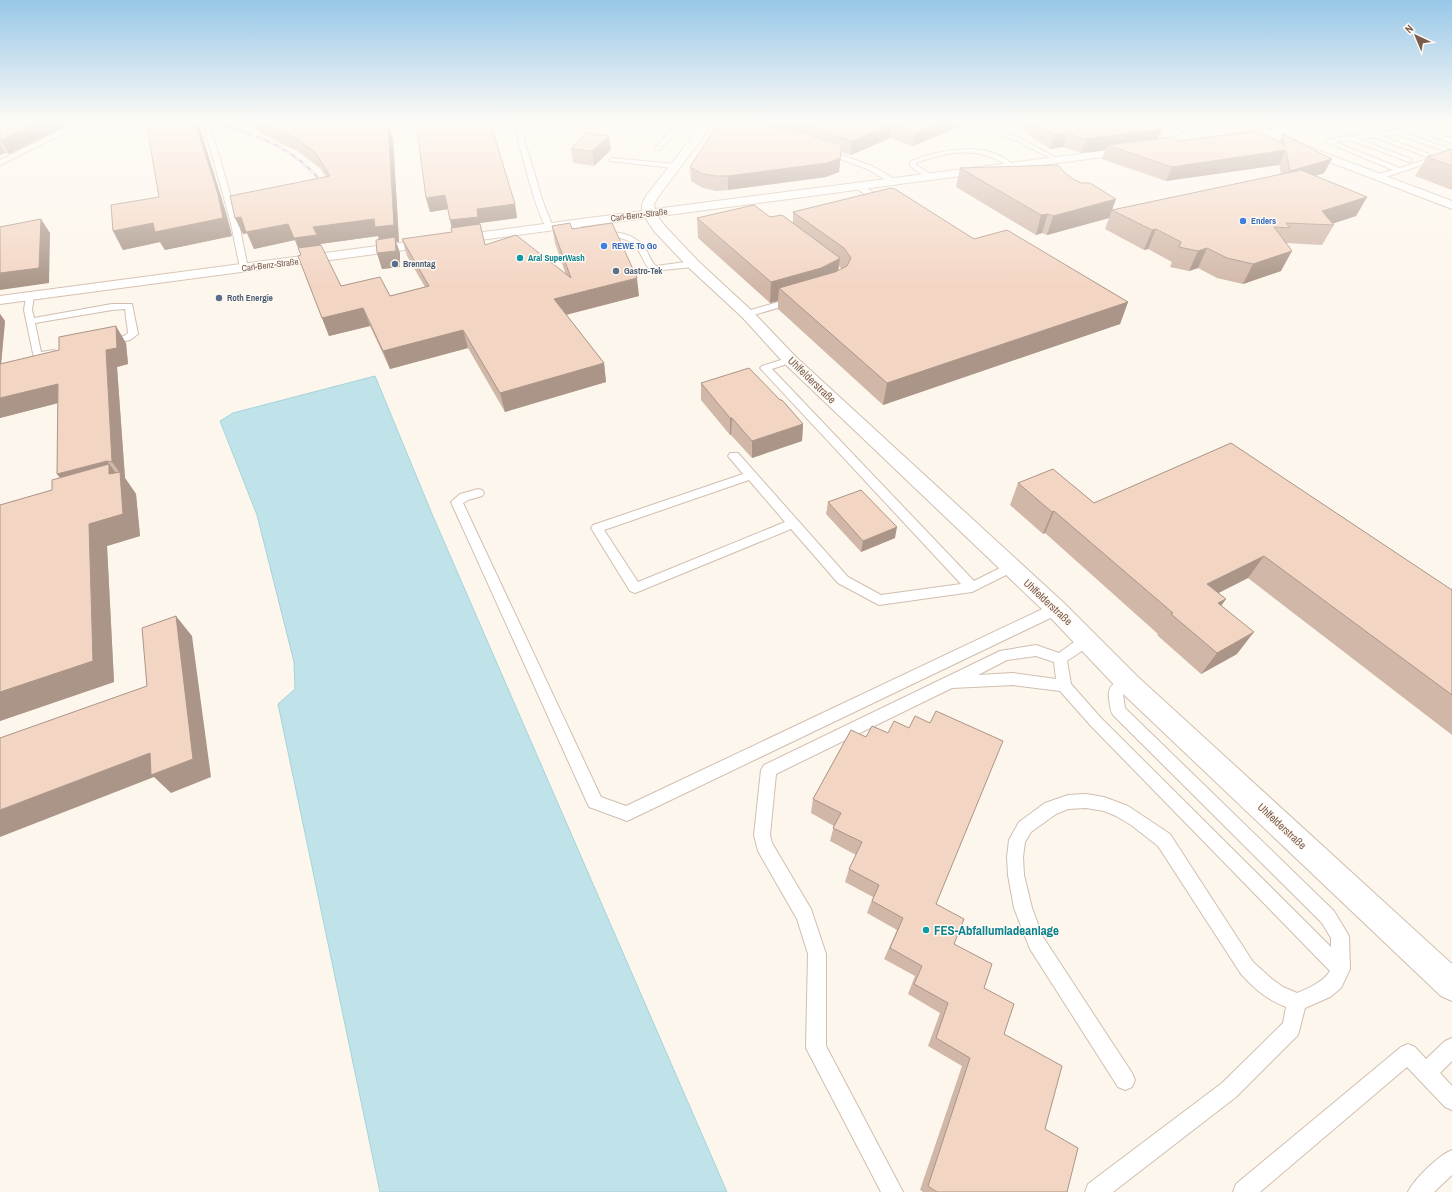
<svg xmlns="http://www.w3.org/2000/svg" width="1452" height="1192" viewBox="0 0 1452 1192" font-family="'Archivo Narrow',sans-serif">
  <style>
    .water { fill: #bfe3e8; stroke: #a5d3da }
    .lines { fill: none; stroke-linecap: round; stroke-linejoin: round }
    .service-casing { stroke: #d1beb0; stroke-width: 2 }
    .minor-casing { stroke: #d1beb0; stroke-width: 2 }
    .secondary-casing { stroke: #d6c0b0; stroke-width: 2 }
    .path { stroke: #d9b8a5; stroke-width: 1.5; stroke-dasharray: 0.5 1.5; stroke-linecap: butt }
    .service { fill: #fff; fill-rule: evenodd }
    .minor { fill: #fff; fill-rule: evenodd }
    .secondary { fill: #fff; fill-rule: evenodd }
    .rail-casing { stroke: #b9a8c9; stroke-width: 2.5 }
    .rail { stroke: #fffaf3; stroke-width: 1.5; stroke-dasharray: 5; stroke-linecap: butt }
    .wall { fill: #d1b7a8; fill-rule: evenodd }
    .shaded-wall { fill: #aa9588 }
    .building { fill: #f3d5c3; stroke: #aa9588 }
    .shop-dot { fill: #3f7fe0; stroke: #fffaf3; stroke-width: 1.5 }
    .culture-dot { fill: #0f9aa8; stroke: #fffaf3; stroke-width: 1.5 }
    .service-dot { fill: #5c6f8a; stroke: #fffaf3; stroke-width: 1.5 }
    .labels { text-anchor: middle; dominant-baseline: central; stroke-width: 3; stroke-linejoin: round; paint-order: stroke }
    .far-street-label { font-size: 9px; fill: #7a5c4d; stroke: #fffaf3 }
    .far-shop-label { font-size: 9px; font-weight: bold; fill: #366cbe; stroke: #fffaf3; text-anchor: start }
    .far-culture-label { font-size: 9px; font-weight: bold; fill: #0d838f; stroke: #fffaf3; text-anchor: start }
    .far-service-label { font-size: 9px; font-weight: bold; fill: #4e5e75; stroke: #fffaf3; text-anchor: start }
    .street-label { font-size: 11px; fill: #7a5c4d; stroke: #fffaf3 }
    .near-culture-label { font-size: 13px; font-weight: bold; fill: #0d838f; stroke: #fffaf3; text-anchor: start }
  </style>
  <rect width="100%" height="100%" fill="#fdf6ec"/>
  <path class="water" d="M375 376 432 514 727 1192H380L278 704 295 689 294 662 257 515 220 421 233 413Z"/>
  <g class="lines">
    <defs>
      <path id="service" d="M72 122H78L70 130 0 165V160L66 128Z
        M322 122H336L351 125 348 127 325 124Z
        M433 122H454L451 124 402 128H371L368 126 371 124H402Z
        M952 122H961L1019 138 1061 160 1056 161 1015 140Z
        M1168 122H1185L1184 123 1171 126 1195 141V143H1191L1165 127 1164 126Z
        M706 123 734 127 737 129 734 131 704 126V124Z
        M1440 124 1452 128V132L1440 128 1426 130 1452 139V143L1418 131 1404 133 1447 148 1448 149 1445 151 1395 134 1382 136 1429 154 1430 155 1427 157 1374 137 1359 139 1411 159 1412 160 1409 162 1350 140 1335 142 1400 168 1452 151V155L1380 179 1376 177 1377 175 1393 170 1324 141 1327 139Z
        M676 126 701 129 704 131 701 133 678 130 659 150H655V148L674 127Z
        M208 127 211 129 239 224 248 268 247 270 244 271 240 268 231 224 205 129Z
        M519 130 522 132 543 202 553 227 552 229H549C539 226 520 146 516 132Z
        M825 149 872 166 898 181 897 183H891L867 169 823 152 822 151Z
        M967 149C984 149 1002 153 1014 166L1009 167C980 146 948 151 916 163V165L932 175V179H929L910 166 911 161C929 154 947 150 967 149Z
        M612 158 674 164 677 166 674 168 610 161 609 160Z
        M856 184H862L879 197 880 199 878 203 868 204V200H872L856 188Z
        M573 222H579L585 234C607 232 630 228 645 248 649 254 651 262 656 266L693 261 697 264 693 267 652 271C643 265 642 252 634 245 617 230 598 243 579 239L572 224Z
        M30 293 34 296 32 310 34 318 112 304H132L138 334 130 340 106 345 101 342 103 340 124 336 128 333 125 309 112 310 35 323 41 352 54 350 59 353C54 358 41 360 34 358L24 310 26 296Z
        M795 297 798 298 799 300 798 302 747 317 742 314 744 312Z
        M790 357 793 358 795 360 793 362 772 369 974 581 1010 563 1014 565 1016 568 1014 571 972 592 879 605 838 583 791 529 640 591 635 593 630 591 591 528 593 525 743 474 728 456 730 453H738L848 577 881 595 961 584 760 368 762 366ZM749 480 785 522 638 582 604 530Z
        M478 489 482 490 484 493 482 496 468 500 463 503 601 797 626 806 1051 605 1056 604 1061 605 1063 609 1061 613 627 821 589 807 451 502 460 494Z
        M1087 635 1092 636 1094 640 1092 644 1067 661 1071 684 1101 718 1331 947V938L1322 923 1113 715C1110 710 1110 705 1109 699 1107 684 1116 682 1129 678L1134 680 1136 684 1134 688 1123 694 1125 708 1334 911 1349 936 1350 969 1341 988 1330 997 1305 1008 1298 1035 1236 1097 1113 1192H1085L1088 1184 1222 1083 1283 1023 1286 1007C1266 999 1256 990 1241 974L1158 846 1131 825 1116 816 1104 811 1086 808 1068 809 1056 814 1031 832 1025 842 1023 857 1024 875 1032 908 1043 937 1132 1073 1135 1080 1132 1087 1125 1090 1118 1087 1030 949 1014 908 1008 875 1007 857 1009 840 1019 822 1045 803 1068 795 1086 794 1104 797 1128 806 1170 834 1253 962 1272 979 1283 987 1297 993C1309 988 1323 982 1330 971L1091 726 1060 691 1013 685 952 688 776 774 770 835 772 843 811 909 826 954V1046L903 1192H881L806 1048 808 954 797 919 758 851 754 835 761 770 764 765 1000 651 1036 645 1059 653 1082 636ZM1036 656 1054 662 1056 679 1013 673 978 675 1007 660Z
        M1452 1038V1061L1440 1073 1452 1086V1110L1445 1107 1407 1067 1260 1192H1233L1236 1184 1401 1047 1408 1044 1415 1047 1426 1059 1445 1041Z
        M1452 1150V1175L1434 1192H1408C1414 1179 1439 1155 1452 1150Z"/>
      <path id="minor" d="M1240 122H1253L1317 150 1452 201V209L1309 154 1241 124Z
        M649 210 654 211 664 225 698 261 752 311 796 357 1064 603 1138 677 1452 964V1001L1441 996 1120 691 1048 615 784 363 742 317 688 267 654 231 643 214 644 211Z"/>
      <path id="secondary" d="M704 122H714L658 197 654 204 655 209 1133 147 1137 148 1139 150 1137 152 1133 153 0 304V296L642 211V204L646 196Z
        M1328 122H1355L1350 125 1232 140 1226 137 1232 134Z"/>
    </defs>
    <use href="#service" class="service-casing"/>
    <use href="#minor" class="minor-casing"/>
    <use href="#secondary" class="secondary-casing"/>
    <path class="path" d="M1203 136 1216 134"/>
    <use href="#service" class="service"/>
    <use href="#minor" class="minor"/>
    <use href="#secondary" class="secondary"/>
    <defs>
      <path id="rail" d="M213 122C258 136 294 146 324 185"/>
    </defs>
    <use href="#rail" class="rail-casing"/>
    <use href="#rail" class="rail"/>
  </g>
  <path class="wall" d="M0 122 62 128 9 154 5 153 0 155Z
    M153 122H198L226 213 232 236 165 250 160 242 123 250 113 231 159 197 155 125Z
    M254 122H316L393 138 399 242H396L400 253V267L382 269 377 253 379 239 378 236 320 244 341 286 390 296 425 287 407 256 402 239 452 232V228L448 209 430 212 426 198 515 204 517 218 480 223 485 245 566 275 555 243 552 226 572 229 639 296 566 315 604 363 606 382 505 412 468 348 390 369 370 326 329 336 322 318 301 255 295 240 254 249 247 233 243 234 235 218 326 177 320 168 297 151 258 132Z
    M764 122H961L960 126 913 146 890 138 851 155 841 152 839 172 826 177 728 190 716 191 703 188 691 181 690 167 764 124Z
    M965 122H991L973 124Z
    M1011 122H1165L1157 139 1179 141 1279 142 1283 134 1332 159 1324 173 1316 176 1367 197 1356 216 1332 224 1334 225 1322 245 1286 243 1281 271 1243 284 1217 278 1198 268 1189 271 1170 267 1172 262 1148 249 1144 250 1105 229 1112 210 1281 174 1279 165 1166 181 1102 159 1105 150 1081 153 1063 147 1050 149Z
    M571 149 611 150 594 166 573 163Z
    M1452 149V190L1415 176 1427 157Z
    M960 168 1064 172 1073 179 1116 199 1109 218 1047 235 1042 233 1036 235 956 187Z
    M793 212 974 239 1128 302 1120 324 883 405 778 309V301L770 303 698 238 697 218 770 217 793 222ZM839 266 842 269 838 271Z
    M0 314 5 321 1 364 126 343 128 364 117 367 125 478 136 494 140 536 107 546 114 682 0 721V505L52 490 60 478 57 474 58 403 0 418Z
    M701 383 803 424 802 441 752 458 731 435H730L701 400Z
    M1018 483 1094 503 1452 590V735L1248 578 1218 593 1226 599 1221 606 1237 654 1201 674 1157 635 1158 634 1045 533 1043 534 1010 505Z
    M828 502 895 538 861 552 826 514Z
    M851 730 936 904 954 944 984 988 1045 1129 1067 1192H923L920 1190 962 1066 928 1046 940 1013 908 994 915 976 884 959 897 930 867 913 873 897 845 882 849 869 856 855 830 841 834 826 811 813 813 799Z"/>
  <path class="shaded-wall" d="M40 122H70L62 128 9 154 1 140Z
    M195 122H198L226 213 232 236 165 250 160 242 123 250 113 231 153 223Z
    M941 122H961L960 126 913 146 916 133Z
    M973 122H991L973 124Z
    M1164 122H1165L1163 125 1160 133 1154 143 1107 145 1105 150 1081 153 1086 139Z
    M388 123 393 138 399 242H396L400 253V267L382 269 377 253 380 244 378 236 320 244 323 252 301 255 295 240 254 249 247 233 243 234 235 218 241 217 313 227Z
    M892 124 890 138 851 155 852 141Z
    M1067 133 1063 147 1050 149 1054 135Z
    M609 136 611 150 594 166 592 151Z
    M842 145 839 172 826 177 728 190V176Z
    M0 146 5 153 0 155Z
    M1286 150 1279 165 1166 181 1172 167Z
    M1332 159 1324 173 1283 185 1290 171Z
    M445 195 449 209 430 212 426 198Z
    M1367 197 1356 216 1328 225 1322 211Z
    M1116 199 1109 218 1047 235 1053 216Z
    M515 204 517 218 480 223 482 231 453 234 450 220 477 209Z
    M1048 214 1042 233 1036 235 1041 215Z
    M41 219 50 233 49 283 0 290V273Z
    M1156 229 1148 249 1144 250 1152 230Z
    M1207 248 1198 268 1189 271 1198 251Z
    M1292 251 1281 271 1243 284 1253 264Z
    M840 258 837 278 779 288 778 301 770 303 771 282Z
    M637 278 639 296 557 317 554 299Z
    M1128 302 1120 324 883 405 887 383Z
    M363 308 370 326 329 336 322 318Z
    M0 314 5 321 0 376Z
    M116 326 126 343 128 364 117 367 125 478 136 494 140 536 107 546 114 682 0 721V692L71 491 57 474 107 461 120 478V473L112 462 106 350Z
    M463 330 468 348 390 369 383 351Z
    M604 363 606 382 505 412 500 393Z
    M58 384 70 400 0 418V398Z
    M730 418H732L731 435H730Z
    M803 424 802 441 752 458V441Z
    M1054 511 1045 533 1043 534 1052 512Z
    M897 527 895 538 861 552 863 541Z
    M1264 556 1248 578 1193 606 1207 584Z
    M1226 599 1210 621 1218 603Z
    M176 616 192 636 211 777 171 793 154 777 0 837V810L150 753Z
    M1254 632 1237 654 1201 674 1217 653Z"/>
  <path class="building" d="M0 122H40L1 140H0Z
    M156 122H195L218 194 223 218 155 232 153 223 113 231 111 205 159 197 147 127 159 125Z
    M261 122H316L336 123H388L394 225 375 227 374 219 313 227 317 235 294 238 288 224 246 232 241 217 235 218 230 196 330 176 315 152 291 136Z
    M416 122H490L515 204 477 209 478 217 450 220 445 195 426 198Z
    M726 122H753L802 133 842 145 840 158 827 163 728 176H716L703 174 690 167 717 125Z
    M785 122H941L916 133 892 124 852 141 811 127Z
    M1034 122H1164L1160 129 1086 139 1067 133 1054 135Z
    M1257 131 1285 145 1282 134 1332 159 1290 171 1286 150 1172 167 1107 145 1172 137 1179 141Z
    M586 133 609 136 592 151 571 149Z
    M1452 149V166L1427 157Z
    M1058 165 1064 172 1073 179 1081 183H1090L1116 199 1053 216 1048 214 1041 215 960 168Z
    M1301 170 1367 197 1322 211 1334 225 1286 223 1290 228 1274 227 1292 251 1253 264 1227 258 1207 248 1198 251 1179 247 1181 242 1156 229 1152 230 1112 210Z
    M891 188 895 189 974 239 1007 230 1128 302 887 383 779 288 835 272 847 266 851 258 844 248 793 212Z
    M754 205 770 217 782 215 836 255 840 258 839 259 821 268 771 282 697 218Z
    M41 219 39 268 0 273V227Z
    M570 223 572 229 612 223 637 278 554 299 604 363 500 393 463 330 383 351 363 308 322 318 298 256 301 255 298 248 321 245 341 286 380 277 390 296 429 286 402 239 452 232 451 228 480 224 485 245 516 235 571 278 552 226Z
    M395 237 396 251 377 253 376 240Z
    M116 326 117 348 106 350 112 462 107 461 57 474 58 384 0 398V364L59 350V337Z
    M749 368 780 400H782L803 424 752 441 732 418H730L701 383Z
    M1231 443 1452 590V695L1264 556 1207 584 1226 599 1218 603 1254 632 1217 653 1171 614 1173 613 1054 511 1052 512 1018 483 1053 469 1094 503Z
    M109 464V474L120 472 123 514 89 524 93 661 0 692V505L52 490V480Z
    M861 490 897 527 863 541 828 502Z
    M176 616 193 759 151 775 150 753 0 810V738L147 686 142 628Z
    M936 711 1003 741 936 904 964 919 954 944 992 964 984 988 1014 1004 1004 1034 1062 1066 1045 1129 1078 1148 1067 1192H937L928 1186 970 1058 936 1038 948 1003 914 984 922 966 890 948 903 918 872 901 879 885 849 869 862 842 833 828 841 813 813 799 851 730 866 737 872 726 888 733 894 721 909 728 915 716 930 723Z"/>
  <linearGradient id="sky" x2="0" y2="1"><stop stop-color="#97c7e8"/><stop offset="0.42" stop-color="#fefbf6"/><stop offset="1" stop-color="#fefbf6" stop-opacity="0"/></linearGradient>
  <rect width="1452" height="288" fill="url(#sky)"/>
  <g class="shop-dot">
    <circle cx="1243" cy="221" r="4"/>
    <circle cx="604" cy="246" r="4"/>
  </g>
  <g class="culture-dot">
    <circle cx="520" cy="258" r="4"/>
    <circle cx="926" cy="930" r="4"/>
  </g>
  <g class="service-dot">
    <circle cx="395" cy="264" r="4"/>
    <circle cx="616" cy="271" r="4"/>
    <circle cx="219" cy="298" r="4"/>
  </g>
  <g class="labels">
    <g class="far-street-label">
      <text transform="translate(639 215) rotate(-7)">Carl-Benz-Straße</text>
      <text transform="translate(270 265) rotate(-7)">Carl-Benz-Straße</text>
    </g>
    <g class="far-shop-label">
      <text x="1251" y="221">Enders</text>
      <text x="612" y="246">REWE To Go</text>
    </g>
    <g class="far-culture-label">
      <text x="528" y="258">Aral SuperWash</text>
    </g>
    <g class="far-service-label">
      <text x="403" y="264">Brenntag</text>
      <text x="624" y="271">Gastro-Tek</text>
      <text x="227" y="298">Roth Energie</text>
    </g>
    <g class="street-label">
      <text transform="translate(812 380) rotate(44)">Uhlfelderstraße</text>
      <text transform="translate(1048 602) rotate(43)">Uhlfelderstraße</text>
      <text transform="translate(1282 826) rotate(43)">Uhlfelderstraße</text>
    </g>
    <g class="near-culture-label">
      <text x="934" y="930">FES-Abfallumladeanlage</text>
    </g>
  </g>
  <g transform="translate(1416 36) rotate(316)" stroke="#fffaf3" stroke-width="3" paint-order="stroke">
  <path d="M0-3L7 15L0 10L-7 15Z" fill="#7a5c4d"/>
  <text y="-6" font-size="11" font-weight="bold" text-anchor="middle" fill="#7a5c4d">N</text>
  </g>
</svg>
